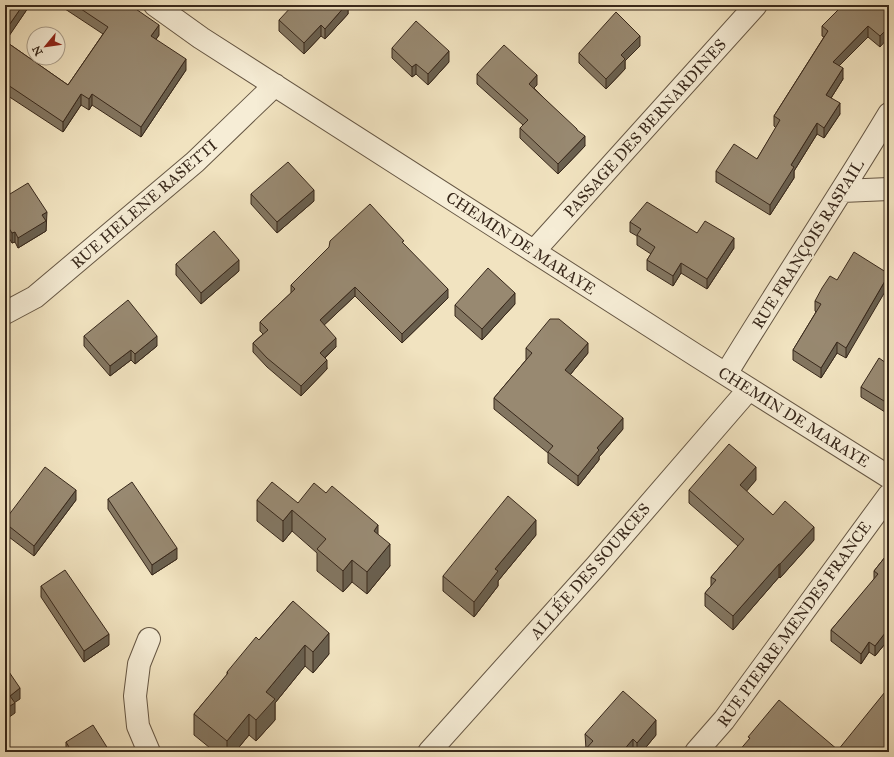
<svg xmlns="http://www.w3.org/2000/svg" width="894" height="757" viewBox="0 0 894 757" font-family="'IM FELL Great Primer',serif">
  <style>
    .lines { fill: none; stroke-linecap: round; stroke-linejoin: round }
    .street-casing { stroke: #665744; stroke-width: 24 }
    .street { stroke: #f6edd6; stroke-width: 22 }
    .wall { fill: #837661; stroke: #38281b }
    .shaded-wall { fill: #6a604f; stroke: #38281b }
    .building { fill: #988971; stroke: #38281b }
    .labels { text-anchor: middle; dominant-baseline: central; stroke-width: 4; stroke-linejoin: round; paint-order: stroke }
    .street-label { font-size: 16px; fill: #38281b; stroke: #f6edd6 }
  </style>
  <rect width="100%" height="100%" fill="#f1e3c0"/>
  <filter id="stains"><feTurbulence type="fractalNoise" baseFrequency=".005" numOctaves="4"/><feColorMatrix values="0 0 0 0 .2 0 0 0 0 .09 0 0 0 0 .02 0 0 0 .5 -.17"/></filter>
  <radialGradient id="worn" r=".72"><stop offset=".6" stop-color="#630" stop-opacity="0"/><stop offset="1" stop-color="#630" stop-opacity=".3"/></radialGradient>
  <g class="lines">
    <defs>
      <path id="street" d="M155 5 201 38 697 356 889 477
        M842 191 889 189
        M534 251 756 5
        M5 313 35 297 195 162 275 85
        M726 374C779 287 836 202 889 114
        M149 639 139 664 135 696 138 726 149 752
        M429 752 596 566 749 389
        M696 752 724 720 889 495"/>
    </defs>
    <use href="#street" class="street-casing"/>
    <use href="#street" class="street"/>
  </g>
  <path class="wall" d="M5 5H30L5 41 68 85 103 34 59 5H130L159 35 156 39 186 70 141 137 92 105 89 110 81 105 63 132 5 94Z
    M348 5V14L325 39 321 36 304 54 279 31V20Z
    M889 5 880 47 868 37 839 66 843 79 831 98 840 114 824 138 817 134 794 171V178L770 215 716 182V171L757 159 776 128 774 126V116L824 37 822 36V26Z
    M640 46 625 61V69L606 89 579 63V53Z
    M392 48 449 62 428 85 416 74 412 77 392 58Z
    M477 74 537 85 534 88 577 131 585 146 558 174 520 138V128L523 125 477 84Z
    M251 194 314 201 277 233 251 204Z
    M5 197 47 222H46V231L18 248 15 242 12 243 5 232Z
    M630 222 697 233 734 248 707 289 681 273 673 286 647 270V260L651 254 637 245V236L630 232Z
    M404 244 448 298 402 343 355 296 324 325 336 347 325 358 327 369 301 396 267 367 253 352V343L263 334 260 331V322L291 293V285Z
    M176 264 239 271 201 304 176 275Z
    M889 274 846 358 837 353 821 378 793 360V350L816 312 815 311V301L837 280Z
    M515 304 482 340 455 316V305Z
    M84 336 157 346 135 364 131 360 110 376 84 346Z
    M526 348 588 353 570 375 623 429 599 457V460L578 486 548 463V453L494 409V398L526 360Z
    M889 365V423L885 420V412L861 397V387Z
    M756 480 746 491 773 515 814 540 780 578 779 577 733 630 705 606V593L711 586V577L738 546 689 503V490Z
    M326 493 378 535 390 566 367 594 352 582 343 592 317 571V553L292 531 283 542 257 521V500L298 503Z
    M108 499 177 559 152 575 108 509Z
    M76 500 34 556 5 534V520Z
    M536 535 498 581V586L474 617 443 591V576Z
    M889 552V639L875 656 869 652 861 664 831 641V630L874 580V571Z
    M41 586 109 645 84 662 41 597Z
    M293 601 329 654 313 673 305 666 275 703V720L256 741 249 735 235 752H215L194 735V714L227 675V672L259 640Z
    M585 734 656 735 642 752H583L586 749Z
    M66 742 110 752H66Z"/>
  <path class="shaded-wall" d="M23 5H30L5 42V31Z
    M346 5H348V14L325 39V29Z
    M159 25V35L151 47V36Z
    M321 25V36L304 54V43Z
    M868 26V37L833 72V62Z
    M889 27V37L880 47V36Z
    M640 36V46L625 61V69L606 89V79L621 55Z
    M449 51V62L428 85V74Z
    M186 59V70L141 137V127Z
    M416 64V74L412 77V67Z
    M843 68V79L826 106V95Z
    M537 75V85L529 93V84Z
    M81 94V105L63 132V122Z
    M92 94V105L89 110V99Z
    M840 103V114L824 138V128Z
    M817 123V134L794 171V178L770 215V205L791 165Z
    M585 136V146L558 174V164Z
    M314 190V201L277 233V222Z
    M47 212 46 231 18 248V238L42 215Z
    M15 232V242L12 243V233Z
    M734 238V248L707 289V279Z
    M239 260V271L201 304V293Z
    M681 263V273L673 286V276Z
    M889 274V285L846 358V348Z
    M355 287V296L320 329V320Z
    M448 289V298L402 343V334Z
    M515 293V304L482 340V329Z
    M157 336V346L135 364V354Z
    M336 338V347L320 362V353Z
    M837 342V353L821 378V368Z
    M588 343V353L565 381V370Z
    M131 350V360L110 376V366Z
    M327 360V369L301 396V386Z
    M623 418V429L599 457V460L578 486V476L597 448Z
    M756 467V480L740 499V485Z
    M76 490V500L34 556V546Z
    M292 510V531L283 542V521Z
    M536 520V535L498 581V586L474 617V602L495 569Z
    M378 525V547L374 531Z
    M814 527V540L780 578V564Z
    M390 544V566L367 594V572Z
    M177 548V559L152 575V565Z
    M352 560V582L343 592V571Z
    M779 564V577L733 630V616Z
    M889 628V639L875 656V646Z
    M329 633V654L313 673V652Z
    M109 634V645L84 662V651Z
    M869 642V652L861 664V654Z
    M305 645V666L275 703V720L256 741V720L266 692Z
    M20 688V699L14 703H15V713L5 720V709L10 696Z
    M249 714V735L235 752H227V741Z
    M656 720V735L642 752H637V743Z
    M633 739V752H622Z
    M889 744V752H883Z"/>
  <path class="building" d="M5 5H23L5 31Z
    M75 5H130L159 25 151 36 186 59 141 127 92 94 89 99 81 94 63 122 5 83V41L68 85 108 27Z
    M293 5H346L325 29 321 25 304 43 279 20Z
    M843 5H889V27L880 36 868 26 833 62 843 68 826 95 840 103 824 128 817 123 791 165 794 167 770 205 716 171 734 144 757 159 780 120 774 116 828 31 822 26Z
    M616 12 640 36 621 55 625 59 606 79 579 53Z
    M416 21 449 51 428 74 416 64 412 67 392 48Z
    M504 45 537 75 529 84 577 129V130L585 136 558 164 520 128 528 120 477 74Z
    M288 162 314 190 277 222 251 194Z
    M28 183 47 212 42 215 46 221 18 238 15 232 12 233 5 222V197Z
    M647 202 697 233 705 221 734 238 707 279 681 263 673 276 647 260 655 247 637 235 641 229 630 222Z
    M370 204 404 241 402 242 448 289 402 334 355 287 320 320 336 338 320 353 327 360 301 386 267 358 253 343 268 330 260 322 295 289 291 285 329 247 330 241Z
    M214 231 239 260 201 293 176 264Z
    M854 252 889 274 846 348 837 342 821 368 793 350 821 304 815 301 822 288 830 276 837 280Z
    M488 268 515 293 482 329 455 305Z
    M128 300 157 336 135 354 131 350 110 366 84 336Z
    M550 319H559L588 343 565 370 623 418 597 448 599 450 578 476 548 452 553 446 494 398 532 353 526 348Z
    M879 358 889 365V404L861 387Z
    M889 404V412L885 410Z
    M729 444 756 467 740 485 773 515 785 501 814 527 780 564H779L733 616 705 593 716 580 711 577 744 539 689 490Z
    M45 467 76 490 34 546 5 523V520Z
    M132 482 177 548 152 565 108 499Z
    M272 482 298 503 314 483 326 493 332 486 378 525 374 531 390 544 367 572 352 560 343 571 317 549 326 539 292 510 283 521 257 500Z
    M508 496 536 520 495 569 498 571 474 602 443 576Z
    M889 552V628L875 646 869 642 861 654 831 630 878 574 874 571Z
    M65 570 109 634 84 651 41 586Z
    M293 601 329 633 313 652 305 645 266 692 275 699 256 720 249 714 227 741 194 714 228 673 227 672 256 637 259 640Z
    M5 666 20 688 10 696 15 703 5 709Z
    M889 687V744L883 752H738L750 738 748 737 779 700 838 750Z
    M623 691 656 720 637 743 633 739 622 752H583L593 741 585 734Z
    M93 725 110 752H72L66 742Z"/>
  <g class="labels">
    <g class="street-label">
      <text transform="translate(645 128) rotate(-48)">PASSAGE DES BERNARDINES</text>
      <text transform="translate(144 204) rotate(-41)">RUE HELENE RASETTI</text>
      <text transform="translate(521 243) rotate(33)">CHEMIN DE MARAYE</text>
      <text transform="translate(808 244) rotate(-58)">RUE FRANÇOIS RASPAIL</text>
      <text transform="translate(794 417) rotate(32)">CHEMIN DE MARAYE</text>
      <text transform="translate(590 571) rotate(-49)">ALLÉE DES SOURCES</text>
      <text transform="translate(794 624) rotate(-54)">RUE PIERRE MENDES FRANCE</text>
    </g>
  </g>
  <rect width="894" height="757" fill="none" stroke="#f1e3c0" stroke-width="20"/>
  <rect x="6" y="6" width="882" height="745" fill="none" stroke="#38281b" stroke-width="2"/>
  <rect x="10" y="10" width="874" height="737" fill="none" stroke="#38281b"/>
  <g transform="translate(46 46) rotate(241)"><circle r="19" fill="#f6edd6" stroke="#aa9e8b"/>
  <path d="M0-3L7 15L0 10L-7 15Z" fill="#8f2418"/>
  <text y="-6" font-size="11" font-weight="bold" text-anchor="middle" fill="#38281b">N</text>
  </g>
  <rect width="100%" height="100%" filter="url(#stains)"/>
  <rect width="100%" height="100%" fill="url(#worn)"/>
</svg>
